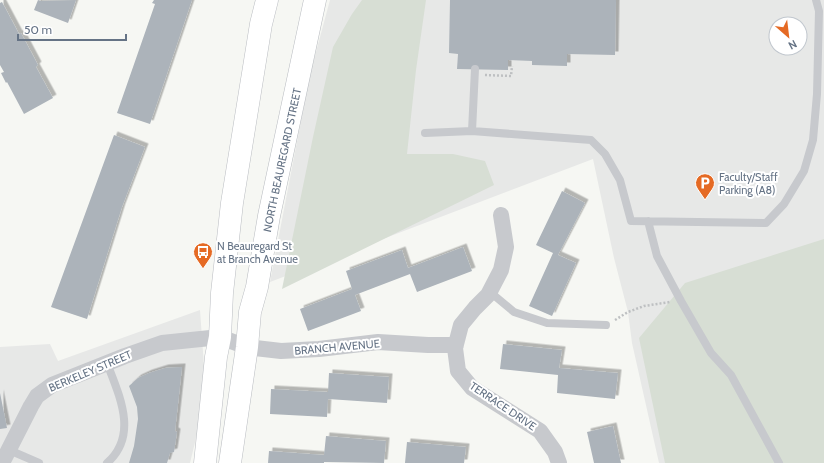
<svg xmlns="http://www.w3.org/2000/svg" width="824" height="463" viewBox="0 0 824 463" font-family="Cabin,sans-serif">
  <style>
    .built { fill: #e7e8e7; fill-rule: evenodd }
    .green { fill: #d7ded4 }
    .building { fill: #acb3ba; filter: url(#shadow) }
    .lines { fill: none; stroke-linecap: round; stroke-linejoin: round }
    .secondary-casing { stroke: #b9bcc1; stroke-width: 23 }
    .path { stroke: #bec0c2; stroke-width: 2.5; stroke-dasharray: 2 2; stroke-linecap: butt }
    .lane { stroke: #c7c9cd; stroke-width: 8 }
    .street { stroke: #c7c9cd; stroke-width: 16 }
    .secondary { stroke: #fff; stroke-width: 22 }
    .labels { text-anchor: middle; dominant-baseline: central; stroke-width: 4; stroke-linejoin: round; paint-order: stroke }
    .street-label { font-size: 11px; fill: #657385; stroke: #fff }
    .poi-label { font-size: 11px; fill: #657385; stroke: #fff; text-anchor: start }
  </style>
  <defs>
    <filter id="shadow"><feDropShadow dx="3.5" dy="-3.5" stdDeviation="0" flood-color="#0004"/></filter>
  </defs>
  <rect width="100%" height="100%" fill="#f6f7f3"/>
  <path class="built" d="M330 0H824V463H659L632 343 628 312 614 258 593 159 270 282 310 74ZM776 24H800V48H776Z
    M200 310 204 366 197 434 190 463H0V347L50 344 58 361Z"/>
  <path class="green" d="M362 0H426L416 70 407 154H453L485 161 494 185 282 289 313 137 333 47 352 14Z
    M824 239V463H665L639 338 685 283Z"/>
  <path class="building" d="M38 0 41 1 76 0 68 23 34 10Z
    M154 0H192L150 124 117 113 155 4 152 3Z
    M450 0H616L615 55 567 54V66L532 65V61L508 60V70L457 69 458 54 449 53Z
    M2 2 19 34 21 33 38 65 36 67 53 98 24 114 7 82 6 83 1 73 4 72 0 65V3Z
    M114 135 145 147 122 207 87 319 51 307Z
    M562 191 585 203 558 255 576 263 552 316 529 306 553 253 536 245Z
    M463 247 472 271 417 292 410 274 355 295 361 311 308 331 300 309 352 289 346 271 402 250 408 268Z
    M503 344 562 350 559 368 618 373 615 399 557 393 558 375 500 369Z
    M182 367 175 431 177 432 174 452 170 453 167 463H129L134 446 138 419 137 407 129 386 138 378 149 373 165 368Z
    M329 373 389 377 387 403 328 399 327 417 270 414 271 389 328 392Z
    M0 393 7 428 0 429Z
    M613 426 621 463H594L587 432Z
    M326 436 386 441 384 463 324 462V463H268L269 451 324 455Z
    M407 442 466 447 464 463H405Z"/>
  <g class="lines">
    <defs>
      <path id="secondary" d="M205 463 216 357 220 337 222 293 232 203 261 24 267 0
        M230 463 247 347 250 312 257 287 269 216 315 0"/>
    </defs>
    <use href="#secondary" class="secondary-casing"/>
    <path class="path" d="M485 75 511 76 512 66
      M615 320 628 312 644 306 670 302"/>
    <path class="lane" d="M472 131 475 69
      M425 133 472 131 591 140 605 154 620 180 631 221 766 223 784 204 804 171 813 140 817 94 819 11 816 0
      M648 221 657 256 681 301 711 353 731 375 779 463
      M490 292 514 312 547 323 606 325
      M9 450 39 463
      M107 463C139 435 119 395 107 363"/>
    <path class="street" d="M501 215 506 247 501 270 488 295 475 308 461 325 455 348 458 371 472 388 540 431 555 452 559 463
      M2 463 31 406 37 396 52 385 125 356 162 343 220 337 247 347 281 351 319 349 378 342 428 345H456"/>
    <use href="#secondary" class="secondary"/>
  </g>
  <defs>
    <symbol id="parking-pin" viewBox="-11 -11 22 30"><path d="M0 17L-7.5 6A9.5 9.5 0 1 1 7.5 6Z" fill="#e56a24" stroke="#fff"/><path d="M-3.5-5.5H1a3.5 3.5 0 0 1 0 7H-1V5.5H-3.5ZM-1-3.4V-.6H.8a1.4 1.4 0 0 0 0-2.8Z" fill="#fff"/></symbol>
    <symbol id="bus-pin" viewBox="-11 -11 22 30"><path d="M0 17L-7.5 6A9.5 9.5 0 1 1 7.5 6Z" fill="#e56a24" stroke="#fff"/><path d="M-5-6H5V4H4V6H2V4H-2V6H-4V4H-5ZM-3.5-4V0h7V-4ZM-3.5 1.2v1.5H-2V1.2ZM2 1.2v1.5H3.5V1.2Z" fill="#fff"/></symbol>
  </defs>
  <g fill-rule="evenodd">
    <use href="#parking-pin" x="694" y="172" width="22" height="30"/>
    <use href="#bus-pin" x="192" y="241" width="22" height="30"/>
  </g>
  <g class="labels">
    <g class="street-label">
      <text transform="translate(282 160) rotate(-78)">NORTH BEAUREGARD STREET</text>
      <text transform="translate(337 347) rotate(-5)">BRANCH AVENUE</text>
      <text transform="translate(90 371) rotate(-23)">BERKELEY STREET</text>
      <text transform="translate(503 406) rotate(34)">TERRACE DRIVE</text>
    </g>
    <g class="poi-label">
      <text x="719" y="177">Faculty/Staff<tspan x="719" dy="13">Parking (A8)</tspan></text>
      <text x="217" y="246">N Beauregard St<tspan x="217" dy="13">at Branch Avenue</tspan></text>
    </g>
  </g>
  <g transform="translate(788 36) rotate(152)"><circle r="19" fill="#ffffff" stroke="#c1c7ce"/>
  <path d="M0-3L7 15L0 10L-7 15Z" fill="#e56a24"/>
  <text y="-6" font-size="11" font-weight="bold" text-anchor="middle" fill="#657385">N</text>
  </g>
  <path d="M18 34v6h108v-6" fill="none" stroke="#657385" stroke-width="2"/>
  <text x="24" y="34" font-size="12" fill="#657385" stroke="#ffffff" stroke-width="3" paint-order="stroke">50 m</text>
</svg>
